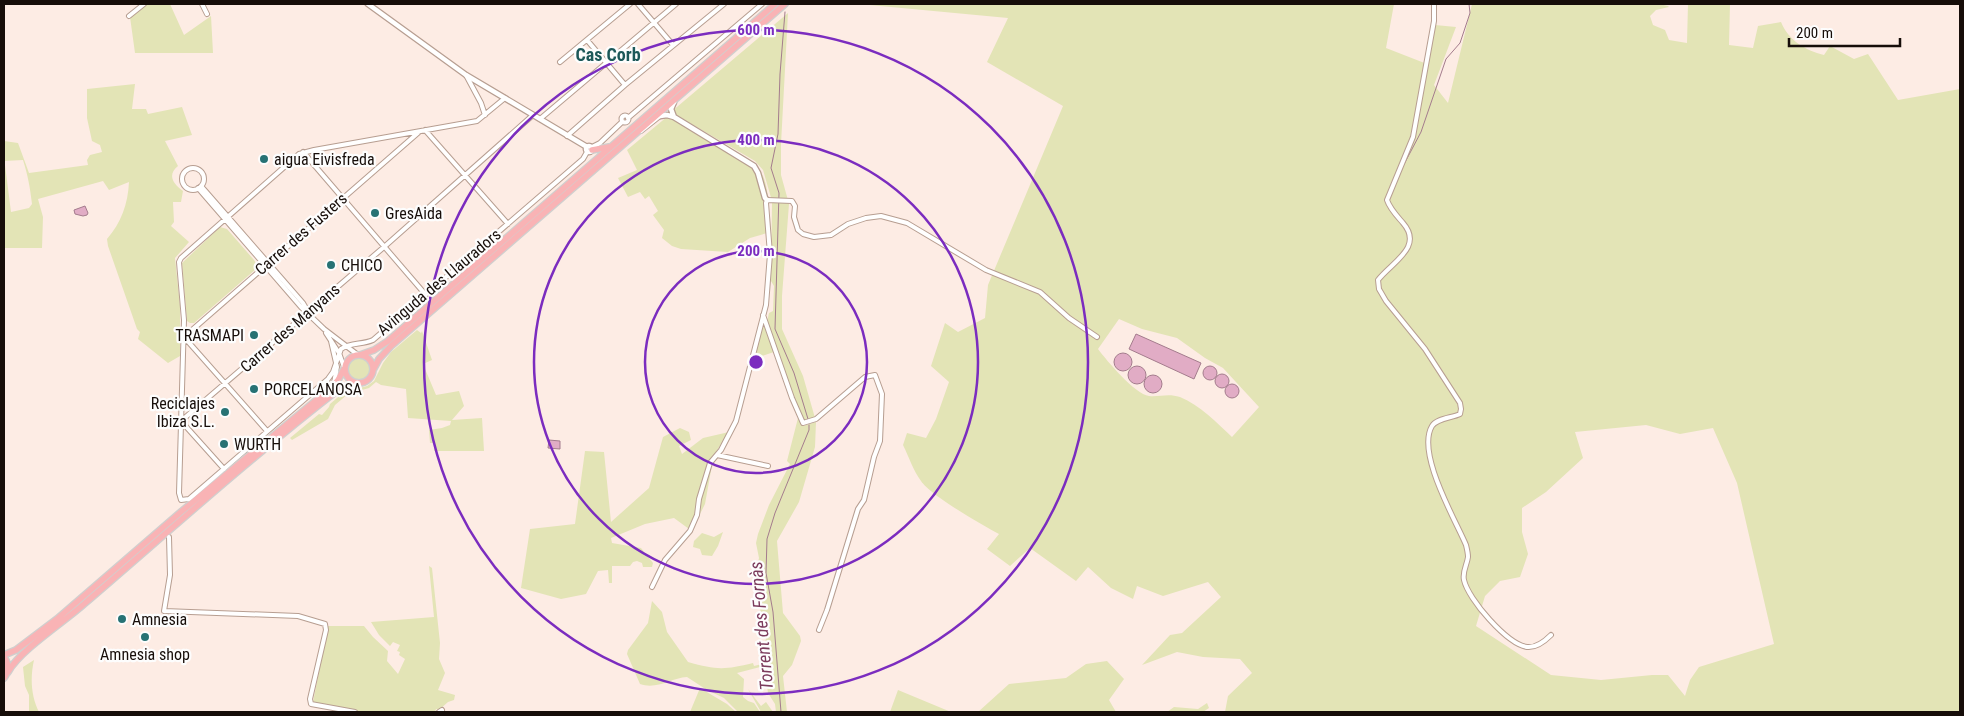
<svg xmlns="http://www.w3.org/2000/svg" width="1964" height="716" viewBox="0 0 1964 716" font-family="'Roboto Condensed',sans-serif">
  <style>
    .green { fill: #e3e4b6; fill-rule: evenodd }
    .water { fill: #e1acc5; stroke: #a47c8d }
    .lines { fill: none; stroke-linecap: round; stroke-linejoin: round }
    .stream { stroke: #a47c8d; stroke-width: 1 }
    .minor-casing { stroke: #b79e91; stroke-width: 6 }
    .tertiary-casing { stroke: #b79e91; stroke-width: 7 }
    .primary-casing { stroke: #d0cfce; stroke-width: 8 }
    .minor { stroke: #fff; stroke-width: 4 }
    .tertiary { stroke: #fff; stroke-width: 4.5 }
    .primary { stroke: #f9b3b5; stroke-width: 5.5 }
    .ring { fill: none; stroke: #7b2cbf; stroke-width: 2.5 }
    .poi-dot { fill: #277274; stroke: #fdfdfd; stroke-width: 2 }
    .labels { text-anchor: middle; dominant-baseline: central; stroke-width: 4.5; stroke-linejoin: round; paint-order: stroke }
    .poi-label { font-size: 16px; fill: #160d09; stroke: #fdfdfd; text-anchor: start }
    .street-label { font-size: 16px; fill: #160d09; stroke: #fdfdfd }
    .neighbourhood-label { font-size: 18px; font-weight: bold; fill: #1c5859; stroke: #fdfdfd }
    .water-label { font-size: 18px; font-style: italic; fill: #7c3c5d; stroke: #fdfdfd }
    .centre { fill: #7b2cbf; stroke: #fdfdfd; stroke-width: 2.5 }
    .ring-label { font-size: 15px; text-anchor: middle; font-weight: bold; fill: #7b2cbf; stroke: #fdfdfd; stroke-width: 4.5; stroke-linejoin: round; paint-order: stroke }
  </style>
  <rect width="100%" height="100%" fill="#fdece4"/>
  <path class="green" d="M147 4H170L184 35 211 16 213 53H135L130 17Z
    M859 4H1394L1386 48 1427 64 1435 25 1456 27 1434 85 1448 103 1472 4H1659L1668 6 1669 7 1656 10 1650 16 1653 25 1665 30 1669 40 1687 43 1688 4H1730L1729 45 1753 48 1758 26 1781 22C1789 41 1805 50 1824 55L1830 46 1854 59 1868 54 1898 100 1960 89V712H1225L1228 696 1252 673 1240 659 1203 657 1177 652 1142 665 1170 635 1182 633 1221 597 1208 582 1163 596 1137 586 1133 599 1111 588 1088 567 1076 581 1030 548 1010 566 987 549 999 534C982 525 930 495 921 481 913 470 909 457 903 445L907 433 926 438 936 419 949 382 931 366 945 323 958 332 985 318 988 285 1063 106 987 62 1008 18ZM1119 319 1142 329 1177 338 1205 358 1223 368 1259 407 1232 437C1217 423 1200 405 1180 397 1168 393 1160 397 1149 396 1135 394 1107 361 1098 349ZM1646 425 1680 434 1713 428 1737 483 1774 644 1699 667 1690 680 1685 696 1668 675H1652L1601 680 1551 675 1476 626 1485 596 1500 581 1520 577 1528 554 1522 532V508L1546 492 1583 458 1575 432Z
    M788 13 781 144V175L789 204 782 296V329L803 376 815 418 803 422 767 322 769 313 773 311 774 286 771 281 772 201 763 170 755 161 671 112Z
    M135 84 132 109H146L148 114 182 107 192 135 165 141 178 166C167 175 173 184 183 191L181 202H173L174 222 171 226 189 242 175 258 180 305V356L168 363 138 339 140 332 137 329 108 246 107 239C121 223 128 204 129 182L109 190 103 181 38 199 43 217 42 248H4V166L5 165 11 212 29 208 32 204C30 187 28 176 23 160L4 161V141L18 143 29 173 88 165 87 160 90 155 102 152 100 145 92 141 87 118V89Z
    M668 116 755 165C772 180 768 212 767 233L750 238 728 252 681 249 672 246 662 238 664 230 653 215 658 211 649 196 645 199 640 192 628 197 618 178 637 170 627 150Z
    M220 227 227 229 254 260 257 265 256 269 194 323H190L187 321 182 263Z
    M763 322 774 352 753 359Z
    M417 330 421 333 422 331 432 360 423 364 436 395 459 391 464 406 452 420 482 418 484 451H434V443H430L429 430 442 428 450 425 451 421 408 418 406 389 381 385 376 382 369 388 348 394 335 405 328 419 292 440 290 438 319 414 322 415 329 407 330 404 344 392 367 386 374 381 383 363 391 352Z
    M347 369a12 12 0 1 1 24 0a12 12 0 1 1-24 0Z
    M798 418 803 426 816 422 815 447 799 502 777 541 783 613 800 636 801 641 792 665 783 676 787 712H776L775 704 768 693 764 666 737 673 744 679 743 697 748 701 754 703 760 712H738L724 698 707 690 687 677C671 678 657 690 640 684L627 654 628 650 648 623 652 601 662 612 667 632 688 662C716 670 725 670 753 663L754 666 762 664 766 638 754 579 759 558 756 543 758 534 769 505 790 464 787 461Z
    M680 428 689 432 691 440 679 446 682 454 703 438 729 432C718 449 706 464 701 484 697 500 697 514 689 529L674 518 645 524 611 538 612 543 641 548 653 563 652 567H643L642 563 637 561 633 562 630 566H612V583H609L608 570 598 571 586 594 561 599 521 588 530 529 575 524 585 451 604 452 611 522 649 488 663 437Z
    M712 465 705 504 700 514 701 499Z
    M723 532 718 546 712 556 702 555 700 549 693 547 694 541 702 533 714 537Z
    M429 566 432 568 440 643 439 659 445 673 438 690 455 695 454 700 448 702 439 710 436 709 435 712H340L339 707 313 702 328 626H364L373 637 388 651 387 661 398 674 405 659 399 655 400 652 397 651 400 645 393 642 390 646 379 635 371 622 434 617Z
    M34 660C30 678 31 696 39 712H29V695L25 686 23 667Z
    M1107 661 1124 679 1109 700 1116 712H978L1009 684 1066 678 1086 664Z
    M700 688 727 704 736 712H690Z
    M748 689 761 706 766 702 773 712H761Z
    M898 690 951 712H890Z
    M1207 703 1209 708 1203 712H1167L1174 707 1198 709Z"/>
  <path class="water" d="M85 206 88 213 87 215 83 216 75 214 74 210Z
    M1136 334 1201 363 1194 379 1129 349Z
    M1114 362a9 9 0 1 1 18 0a9 9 0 1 1-18 0Z
    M1128 375a9 9 0 1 1 18 0a9 9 0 1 1-18 0Z
    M1203 373a7 7 0 1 1 14 0a7 7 0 1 1-14 0Z
    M1215 381a7 7 0 1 1 14 0a7 7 0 1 1-14 0Z
    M1144 384a9 9 0 1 1 18 0a9 9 0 1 1-18 0Z
    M1225 391a7 7 0 1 1 14 0a7 7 0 1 1-14 0Z
    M549 440 560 441V449L548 448Z"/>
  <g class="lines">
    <path class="stream" d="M785 12 780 74 778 134 771 168 779 193 775 329 794 373 808 419
      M1402 168 1421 132 1446 59 1460 43 1470 13 1469 4
      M781 712 773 612 766 573 767 539 775 513 809 430V425"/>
    <defs>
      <path id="minor" d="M202 4 207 14
        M638 4 673 45
        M1434 4V21L1413 137 1387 200C1390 209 1397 216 1403 223 1424 247 1392 262 1378 280L1379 289 1386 301 1425 349 1460 403 1461 409 1460 414C1452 418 1437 418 1432 426 1416 453 1455 519 1466 545 1467 549 1468 553 1468 557 1467 565 1462 572 1464 580 1468 599 1507 644 1527 647 1536 648 1545 641 1551 635
        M129 16 144 4
        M587 40 625 85
        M560 62 630 4
        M466 75 481 103 485 115
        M505 98 477 121 314 150 299 154 181 258 179 262 184 320 179 493 181 500 189 499 328 379 333 372 341 349C351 342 362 345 373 340L583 159 587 152
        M621.5 119a3.5 3.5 0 1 1 7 0a3.5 3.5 0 1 1-7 0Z
        M628 118 762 4
        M540 119 676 4
        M425 130 508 224
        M641 131 660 116
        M567 136 625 85 724 4
        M592 147 600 143 622 122
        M303 152 425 294
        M182 179a11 11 0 1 1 22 0a11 11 0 1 1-22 0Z
        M201 186 303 303 307 310
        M198 188 301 307 324 329 358 355
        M763 315 792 398 803 423 816 419 865 377 875 375 882 394 880 441 874 457 864 500 858 509 827 610 819 630
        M326 333 339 353 344 367
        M331 341 337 367 334 383
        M181 421 384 247 533 115
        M181 421 224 469
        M267 431 184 337 419 132
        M717 455 768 466
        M169 537 170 575 164 611 298 616 325 624 326 630 310 699 311 704 355 712
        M652 587 665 560 690 531 697 515 699 499 710 463 721 450 736 421 766 305 770 254 766 203 767 200 792 201 795 206 794 217 798 230 803 234 814 237 831 235 848 224 866 218 881 216 907 223 986 270 1040 292 1069 318 1097 337
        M439 712 442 710"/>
      <path id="tertiary" d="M368 4 466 75 587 147
        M660 116 667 115 674 117 754 166 758 173 765 198 767 200
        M674 117 671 109 674 102
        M586 149a3 3 0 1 1 6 0a3 3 0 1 1-6 0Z"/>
      <path id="primary" d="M592 150 609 147
        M345 369a14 14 0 1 1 28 0a14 14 0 1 1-28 0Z
        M360 355 374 350 388 341 775 4
        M373 370 379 359 391 346 785 4
        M4 655 16 650 57 619 182 511 331 388 338 380 344 369
        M4 657C9 664 9 671 4 678
        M8 672C20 650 64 622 84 604 168 532 251 457 339 389L355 383"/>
    </defs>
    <use href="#minor" class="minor-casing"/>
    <use href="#tertiary" class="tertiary-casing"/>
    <use href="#primary" class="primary-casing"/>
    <use href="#minor" class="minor"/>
    <use href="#tertiary" class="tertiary"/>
    <use href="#primary" class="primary"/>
  </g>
  <g class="ring">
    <circle cx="756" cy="362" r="111"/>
    <circle cx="756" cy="362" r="222"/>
    <circle cx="756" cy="362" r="332"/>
  </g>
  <g class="poi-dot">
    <circle cx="264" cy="159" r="5"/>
    <circle cx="375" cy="213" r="5"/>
    <circle cx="331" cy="265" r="5"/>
    <circle cx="254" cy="335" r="5"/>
    <circle cx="254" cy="389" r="5"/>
    <circle cx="225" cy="412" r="5"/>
    <circle cx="224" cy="444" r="5"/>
    <circle cx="122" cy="619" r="5"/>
    <circle cx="145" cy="637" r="5"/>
  </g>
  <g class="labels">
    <g class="poi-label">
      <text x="274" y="159">aigua Eivisfreda</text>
      <text x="385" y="213">GresAida</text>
      <text x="341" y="265">CHICO</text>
      <text x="244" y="335" text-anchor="end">TRASMAPI</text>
      <text x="264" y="389">PORCELANOSA</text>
      <text x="215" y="403" text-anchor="end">Reciclajes<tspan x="215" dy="18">Ibiza S.L.</tspan></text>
      <text x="234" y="444">WURTH</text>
      <text x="132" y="619">Amnesia</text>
      <text x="145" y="654" text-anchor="middle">Amnesia shop</text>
    </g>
    <g class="street-label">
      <text transform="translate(301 234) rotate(-41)">Carrer des Fusters</text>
      <text transform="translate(439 282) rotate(-40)">Avinguda des Llauradors</text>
      <text transform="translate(290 328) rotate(-41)">Carrer des Manyans</text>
    </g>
    <g class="neighbourhood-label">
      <text x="608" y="54">Cas Corb</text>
    </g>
    <g class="water-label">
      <text transform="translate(761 626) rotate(-95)">Torrent des Fornàs</text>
    </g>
  </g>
  <circle cx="756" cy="362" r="8" class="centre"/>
  <g class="ring-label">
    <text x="756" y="35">600 m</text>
    <text x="756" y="145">400 m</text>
    <text x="756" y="256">200 m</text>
  </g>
  <rect width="1964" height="716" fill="none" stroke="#160d09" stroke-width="10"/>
  <path d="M1789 38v8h111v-8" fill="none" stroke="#160d09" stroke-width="2.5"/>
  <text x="1796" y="38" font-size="15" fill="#160d09" stroke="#fdfdfd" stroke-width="4" paint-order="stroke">200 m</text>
</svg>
